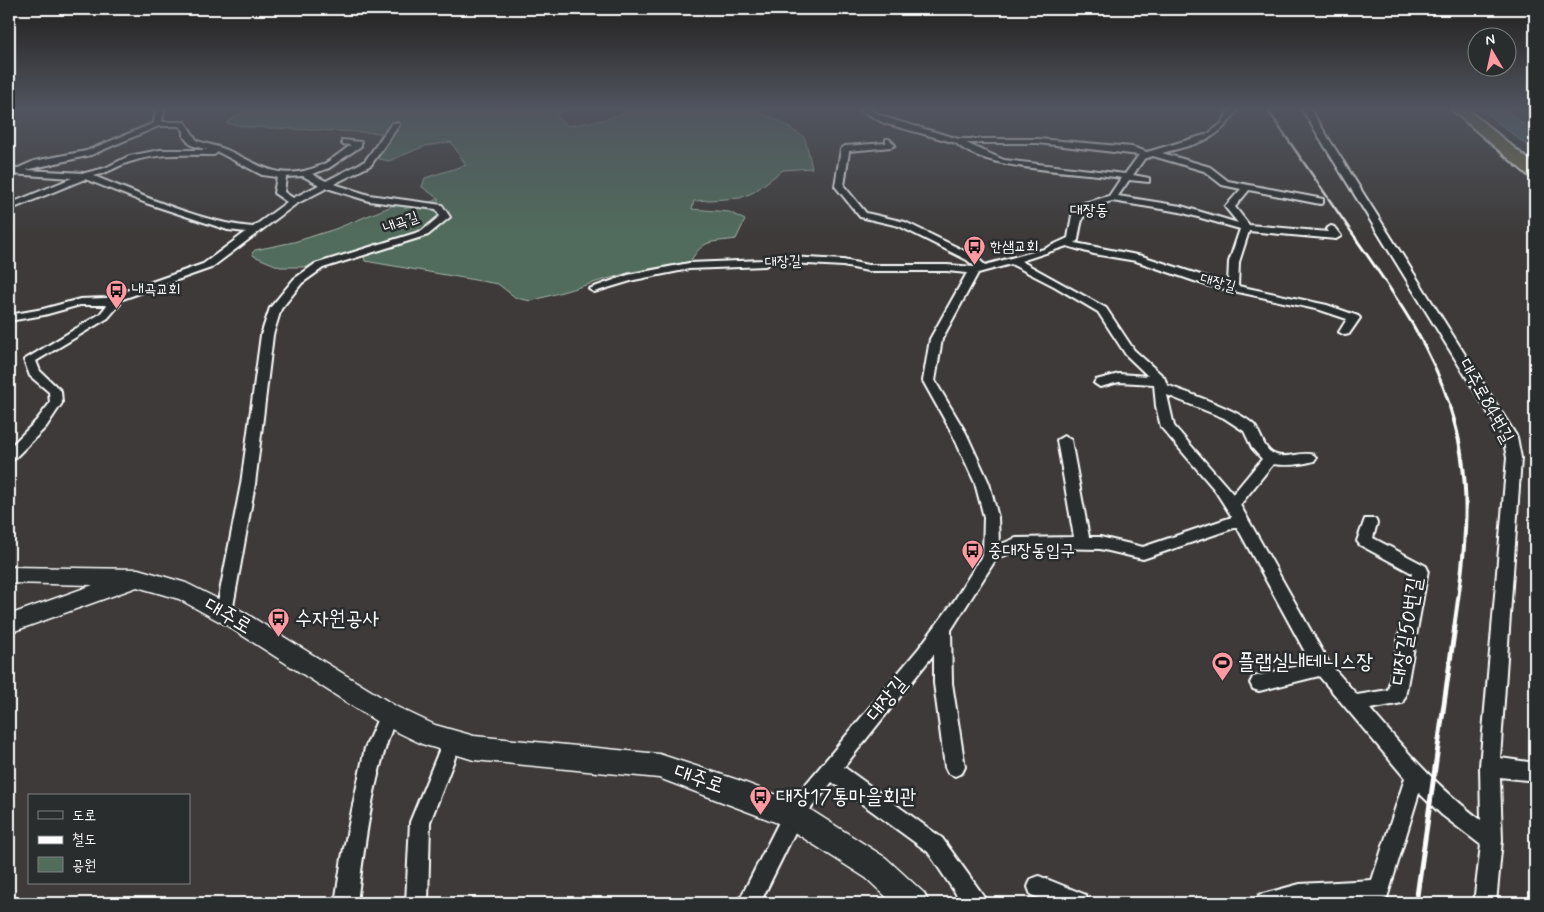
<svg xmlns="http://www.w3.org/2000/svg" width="1544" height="912" viewBox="0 0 1544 912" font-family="Mynerve,'Poor Story',sans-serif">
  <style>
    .green { fill: #516c5b; stroke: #a8b6ad }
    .water { fill: #4d6b6e; stroke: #94a6a8 }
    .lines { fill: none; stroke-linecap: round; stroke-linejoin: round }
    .street-casing { stroke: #fff; stroke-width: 4 }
    .secondary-casing { stroke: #fff; stroke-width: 3 }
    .highway-casing { stroke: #fff; stroke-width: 4 }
    .street { fill: #2a2d2e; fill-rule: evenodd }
    .secondary { fill: #2a2d2e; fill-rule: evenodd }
    .highway { fill: #716d4b; fill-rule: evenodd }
    .rail-far3 { stroke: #fff; stroke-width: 2.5 }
    .rail-far2 { stroke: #fff; stroke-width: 3 }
    .rail-far1 { stroke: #fff; stroke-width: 4 }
    .rail { stroke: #fff; stroke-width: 5 }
    .labels { text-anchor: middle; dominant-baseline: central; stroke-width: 5; stroke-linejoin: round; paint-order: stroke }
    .far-street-label { font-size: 15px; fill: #fff; stroke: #2a2d2e }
    .far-poi-label { font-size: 15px; fill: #fff; stroke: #2a2d2e; text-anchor: start }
    .far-quarter-label { font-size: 16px; fill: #fff; stroke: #2a2d2e }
    .street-label { font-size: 18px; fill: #fff; stroke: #2a2d2e }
    .poi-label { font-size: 18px; fill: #fff; stroke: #2a2d2e; text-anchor: start }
    .near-street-label { font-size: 21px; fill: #fff; stroke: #2a2d2e }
    .near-poi-label { font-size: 21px; fill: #fff; stroke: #2a2d2e; text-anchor: start }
  </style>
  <rect width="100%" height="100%" fill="#3d3a39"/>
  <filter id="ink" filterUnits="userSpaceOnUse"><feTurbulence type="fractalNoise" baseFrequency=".02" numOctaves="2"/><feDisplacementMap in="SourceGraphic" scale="10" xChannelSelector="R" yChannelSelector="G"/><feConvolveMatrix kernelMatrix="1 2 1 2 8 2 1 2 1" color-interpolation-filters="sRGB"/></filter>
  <g filter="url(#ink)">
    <path class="green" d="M246 109H560L557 118 568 126 607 119 635 109H752L779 121 805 138 812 168 783 170 754 192 740 198 694 201 692 209 729 212 745 220 736 239C711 243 704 238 690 262L631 272 531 301 516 298 498 284 365 261 363 252 309 267H280L254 256 252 253 255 250 294 242 335 229 397 204H425L439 199 422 187 425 178 466 165 451 142 425 146 389 161 370 157 381 133 248 127 226 123Z"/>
    <path class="water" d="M1481 109H1505L1535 133V152Z"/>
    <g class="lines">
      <defs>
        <path id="street" d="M156 109H164L162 122H185L197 141C207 144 217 146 227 150 263 166 279 183 322 165 332 160 341 152 351 145L342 144V140L361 142V146L329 168 312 174 326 181 365 161 392 123H398L399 125 371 165 334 184 369 195 442 205 450 217 428 235 323 268 302 283 281 309 273 335 255 484 232 612 230 617 224 619 218 617 216 612 241 484 261 335 270 308 294 279 315 264 422 231 440 216 436 209 369 201 327 188 296 204 211 268 117 301 120 304 108 318 36 361 40 371 61 391 62 403 46 427 14 459 9 461V448L36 421 50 403 49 392 30 376 24 360 100 314 107 305H80L44 315 9 321V315L43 309 80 299 106 298 203 264 246 232 228 230 146 203 85 179 9 210V204L72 178 9 174V168L16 169 34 161 86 151 154 123ZM159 126H180L184 131V137L191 145 208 150H160L129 156 105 168 85 173 26 170 91 155ZM218 152 262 175 277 177 274 193 287 202 253 227C202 223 142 195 94 176 109 173 120 164 133 161 159 153 187 155 214 155ZM303 176 319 185 293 198 284 192 286 177Z
          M858 109H869L890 119 959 139H1038L1132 147 1147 152 1208 134 1222 123 1230 109H1238C1217 143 1197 143 1162 153L1210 167 1228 181 1323 199V203L1320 204 1249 190 1235 207 1249 225 1328 232 1326 229 1331 226 1334 227 1341 236 1336 239 1249 231 1239 262 1238 286 1327 305 1358 316 1360 318 1349 334 1345 335 1339 332 1347 319 1320 310 1206 285 1136 261 1094 254 1067 246 1021 261 1106 308 1134 350 1164 377 1167 385C1189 394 1238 409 1254 425 1262 434 1263 451 1276 455 1289 459 1302 451 1314 455L1316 458 1314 461C1299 465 1288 466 1273 464L1240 505 1329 663 1357 695 1388 690 1412 573 1360 545 1357 541 1365 519H1375L1377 523 1373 538 1426 566 1428 570 1405 697 1402 703 1370 709C1405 750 1438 788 1481 820L1480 766 1507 458 1503 437 1302 109H1310L1517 437 1521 458 1500 758 1535 763V781L1500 777 1502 840 1496 903H1474L1481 845 1442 815 1419 793 1387 898C1360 909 1288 903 1256 903L1259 895 1300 884 1372 880 1405 778 1319 676 1259 691 1253 689 1250 683 1253 677 1311 663 1237 527 1143 559 1100 549 1046 548 1018 550 996 559 951 630 952 683 965 767 962 773 955 776 948 773 945 767 934 683V654L844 767 942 838 983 895 986 903H962L928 852 832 782 800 822 760 903H738L786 808 919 648 954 601 983 554 984 517 975 483 952 433 923 381 930 339 967 273 947 271H868L843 266 773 262 765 266 689 269 634 280 594 292 589 289 628 275 689 263 763 260 771 256 843 260 868 265H947L975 267 967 260 899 226 860 217 835 186 841 149 845 146 886 143V139H889L895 145 891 147 849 151 844 186 866 213 905 222 975 256 985 265 1044 249 1068 238 1072 215 1081 204 1109 196 1121 178C1080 171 984 171 956 143L884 123ZM966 143H1038L1139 155 1125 174 1004 160ZM1153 156 1204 171 1222 185 1241 189 1225 207 1238 223 1181 206 1118 196 1129 180 1149 182V178L1133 175 1144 159ZM1112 201 1180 212 1240 229 1229 262 1228 284 1142 256 1075 243 1078 240C1083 210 1083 209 1112 201ZM1011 264 1054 286 1098 312 1126 355 1148 376 1119 374 1096 380 1094 383 1100 387 1119 382 1154 384 1156 406 1161 427 1214 489 1232 517 1143 547 1100 537H1089L1071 440 1064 436 1057 440 1074 537 1016 538 999 545 998 517 989 483 966 433 935 381 942 339 978 273ZM1167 395 1224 418 1244 431 1252 448 1262 459 1233 494 1174 426Z
          M388 707 394 709 397 715C373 774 365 840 357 903H335L342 858 365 748 382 709Z
          M452 733 459 736 461 742 430 822 428 903H406L410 822 445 736Z
          M1039 876 1086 895 1089 903H1052L1031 895 1028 887 1031 879Z"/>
        <path id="secondary" d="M9 567 138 569 186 583 242 611 397 707 435 725 474 736 659 754 738 780 803 805 886 858 924 893 929 903H893L866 878 783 825 659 778 474 760 422 744 379 723 226 625 179 599 137 587 9 633V615L93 585 9 583Z"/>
        <path id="highway" d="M1451 109H1467L1535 165V178L1529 176Z"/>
      </defs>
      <use href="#street" class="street-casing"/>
      <use href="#secondary" class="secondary-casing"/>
      <use href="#highway" class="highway-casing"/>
      <use href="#street" class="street"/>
      <use href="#secondary" class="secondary"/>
      <use href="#highway" class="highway"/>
      <path class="rail-far3" d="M1267 109 1357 240"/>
      <path class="rail-far2" d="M1356 239C1394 294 1430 343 1451 409"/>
      <path class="rail-far1" d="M1450 407C1475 483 1465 551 1454 628"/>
      <path class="rail" d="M1416 903 1455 626"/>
    </g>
  </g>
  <linearGradient id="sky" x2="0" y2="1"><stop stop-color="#22201f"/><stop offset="0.46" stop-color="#51555f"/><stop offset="1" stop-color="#51555f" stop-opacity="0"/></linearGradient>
  <rect width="1544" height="237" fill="url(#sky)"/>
  <defs>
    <symbol id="bus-pin" viewBox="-11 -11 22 30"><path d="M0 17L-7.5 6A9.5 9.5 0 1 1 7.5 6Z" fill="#ff9aa2" stroke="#2a2d2e"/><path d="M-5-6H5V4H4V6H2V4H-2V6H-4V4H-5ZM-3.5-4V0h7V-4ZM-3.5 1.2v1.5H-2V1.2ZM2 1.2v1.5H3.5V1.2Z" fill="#111"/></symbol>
    <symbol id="stadium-pin" viewBox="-11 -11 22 30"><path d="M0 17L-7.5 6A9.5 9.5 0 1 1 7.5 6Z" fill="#ff9aa2" stroke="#2a2d2e"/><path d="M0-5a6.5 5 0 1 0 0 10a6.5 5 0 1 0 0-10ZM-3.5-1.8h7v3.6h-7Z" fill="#111"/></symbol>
  </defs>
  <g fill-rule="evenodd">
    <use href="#bus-pin" x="962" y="234" width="25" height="34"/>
    <use href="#bus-pin" x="104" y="278" width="25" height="34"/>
    <use href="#bus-pin" x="960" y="538" width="25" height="34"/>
    <use href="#bus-pin" x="266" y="606" width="25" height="34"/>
    <use href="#stadium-pin" x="1210" y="650" width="25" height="34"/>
    <use href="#bus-pin" x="748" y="784" width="25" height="34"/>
  </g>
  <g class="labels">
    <g class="far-street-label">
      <text transform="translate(401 223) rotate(-21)">내곡길</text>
      <text transform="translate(783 262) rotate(-2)">대장길</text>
      <text transform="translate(1218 283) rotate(15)">대장길</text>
    </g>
    <g class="far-poi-label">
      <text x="990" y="247">한샘교회</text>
      <text x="132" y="290">내곡교회</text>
    </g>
    <g class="far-quarter-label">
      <text x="1089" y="210">대장동</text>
    </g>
    <g class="street-label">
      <text transform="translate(1486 401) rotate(61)">대주로84번길</text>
    </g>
    <g class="poi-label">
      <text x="988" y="551">중대장동입구</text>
    </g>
    <g class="near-street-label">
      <text transform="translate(228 616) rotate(30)">대주로</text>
      <text transform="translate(1407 631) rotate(-81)">대장길50번길</text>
      <text transform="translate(887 699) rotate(-51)">대장길</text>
      <text transform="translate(699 779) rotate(19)">대주로</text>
    </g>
    <g class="near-poi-label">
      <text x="295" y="619">수자원공사</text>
      <text x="1238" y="662">플랩실내테니스장</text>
      <text x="776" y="797">대장17통마을회관</text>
    </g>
  </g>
  <rect width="1544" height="912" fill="none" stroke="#2a2d2e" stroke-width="30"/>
  <rect x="15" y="15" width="1514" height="882" fill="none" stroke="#fff" stroke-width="2" filter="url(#ink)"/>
  <rect x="28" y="794" width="162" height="90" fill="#2a2d2e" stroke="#7f8182"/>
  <rect x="38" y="811" width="25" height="8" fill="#2a2d2e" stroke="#7f8182"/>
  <text x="72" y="820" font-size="15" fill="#ffffff">도로</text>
  <rect x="38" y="836" width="25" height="8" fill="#ffffff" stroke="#7f8182"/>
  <text x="72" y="844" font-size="15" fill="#ffffff">철도</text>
  <rect x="38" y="857" width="25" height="15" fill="#516c5b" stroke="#7f8182"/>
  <text x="72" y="870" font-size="15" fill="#ffffff">공원</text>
  <g transform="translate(1492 52) rotate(351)"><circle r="24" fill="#2a2d2e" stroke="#7f8182"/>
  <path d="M0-4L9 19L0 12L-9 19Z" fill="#ff9aa2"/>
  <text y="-8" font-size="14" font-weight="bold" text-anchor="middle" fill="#ffffff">N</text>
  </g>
</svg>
